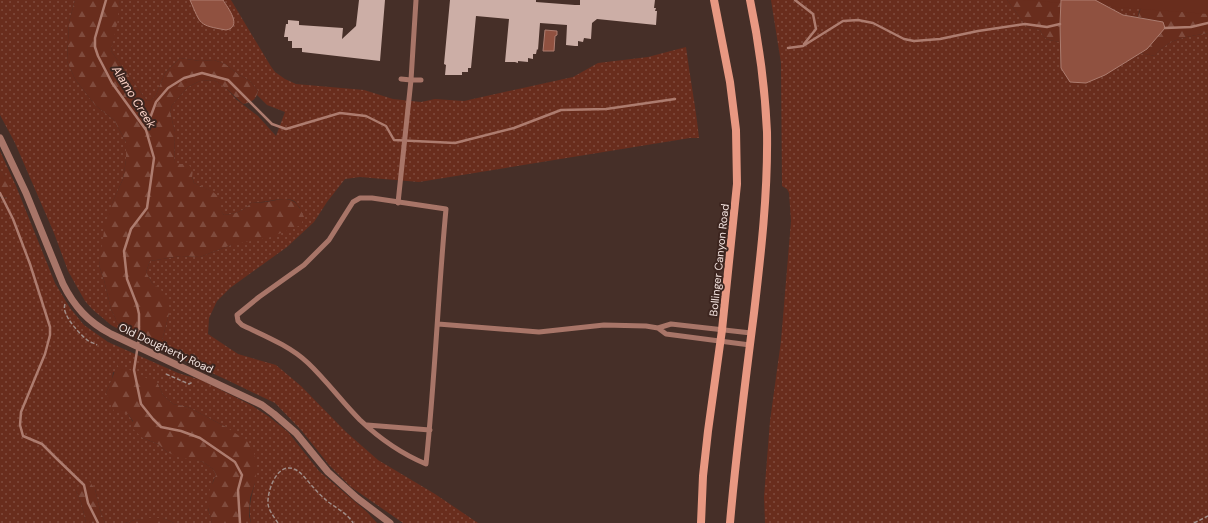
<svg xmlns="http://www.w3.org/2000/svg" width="1208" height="523" viewBox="0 0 1208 523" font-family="'DM Sans',sans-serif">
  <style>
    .grass { fill: url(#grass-dots) }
    .forest { fill: url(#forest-firs) }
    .park { fill: #692d1d }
    .water { fill: #905140; stroke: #ad7c6f }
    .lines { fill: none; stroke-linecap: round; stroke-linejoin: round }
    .stream { stroke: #ad7c6f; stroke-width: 2.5 }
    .building { fill: #ccaea6 }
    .path { stroke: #a08c87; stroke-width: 1.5; stroke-dasharray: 4 2; stroke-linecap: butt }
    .service { stroke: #a87568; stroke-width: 5 }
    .pedestrian { stroke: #a87568; stroke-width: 7 }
    .secondary { stroke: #e89882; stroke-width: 8 }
    .labels { text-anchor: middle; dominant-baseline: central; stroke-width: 4; stroke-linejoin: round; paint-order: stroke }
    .street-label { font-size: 11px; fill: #f2e2de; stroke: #3c251f }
    .water-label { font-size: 12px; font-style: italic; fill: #fdd4c9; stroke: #3c251f }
  </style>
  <defs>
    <pattern id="grass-dots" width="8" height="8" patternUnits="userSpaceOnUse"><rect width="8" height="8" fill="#692d1d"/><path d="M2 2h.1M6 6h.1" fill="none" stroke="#7f4b3d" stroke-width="1.8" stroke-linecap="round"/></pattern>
    <pattern id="forest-firs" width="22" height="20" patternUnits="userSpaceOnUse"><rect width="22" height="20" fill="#692d1d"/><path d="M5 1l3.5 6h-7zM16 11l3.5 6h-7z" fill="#7f4b3d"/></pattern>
  </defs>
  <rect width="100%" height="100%" fill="#462f28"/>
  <path class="grass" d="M0 0H75L69 22 67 61 75 79 95 105 114 120 126 142V160L123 179 113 201 99 265 104 280 111 309 117 322 129 335 111 325 92 309 85 301 77 287 68 271 54 233 15 143 0 115Z
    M120 0H231L270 65 275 72 285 79 296 84 364 90 393 99 421 102 435 99 464 101 573 77 598 63 648 57 686 47C690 78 696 108 699 138H690L419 182 360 177 345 179 327 202 314 222 287 247 230 288 217 301 209 318 208 334 238 354 276 365 301 386 346 432 378 460 435 494 478 523H403L351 487 329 465 302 431 275 403 227 380 177 357 155 349 161 344 169 314 162 292 152 283 146 272 150 261 181 256 200 257 231 245 300 208C298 206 296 202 294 201 284 195 264 204 252 202 244 211 236 214 224 215L220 210V199L209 190 194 183 188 164H174L175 132 170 112 172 105 188 87 200 81 214 80 227 89 237 100 258 116 276 136 285 112 267 105 257 95 258 91 250 81 238 74 225 64 214 60 200 61 180 58 165 73 156 95 151 100 147 101 111 51Z
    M771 0H1007L1027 27 1040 30C1045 41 1049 40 1060 42L1061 68 1124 63 1140 53 1155 56C1168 38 1187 37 1208 33V523H765L764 497 770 421 781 341 791 221 789 193 787 189 782 186 781 63Z
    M1095 0H1149L1139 11 1138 17 1123 15Z
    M0 151 16 186 55 283 70 308 84 325 108 342 178 373 201 380 251 405 268 416 288 432 319 471 367 512 377 523H251C248 509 251 497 255 483L226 427 188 407 173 404 163 395 158 384 113 372 112 379 106 393 128 414 143 438 158 444 167 452 203 462 213 469 216 475 213 481 208 509 212 521 211 523H174L163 518 135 520 125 523H105L100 510 95 489 76 491 81 502 86 523H0V198L8 197 5 176 0 170Z"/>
  <path class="forest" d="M75 0H120L117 24 111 51 147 101 151 100 156 95 165 73 180 58 200 61 214 60 225 64 238 74 250 81 258 91C256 100 252 102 243 104L227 89 214 80 200 81 188 87 172 105 170 112 175 132 174 164H188L193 170 192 177 194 183C202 187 216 191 220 199 222 206 218 207 224 215 236 214 244 211 252 202 275 206 292 185 304 217L301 225 271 237 231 245 200 257 181 256 150 261 146 272 152 283 162 291 168 302 169 314 161 344 155 349 129 335 117 322 111 309 104 280 99 265 105 224 113 201 123 179 126 160V142L114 120 95 105 75 79 67 61 69 22Z
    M1007 0H1061L1060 24V42C1049 40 1045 41 1040 30L1027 27Z
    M1208 0V33C1187 37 1168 38 1155 56L1140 53 1147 49 1163 22 1138 17 1142 5Z
    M0 170C6 176 14 189 8 197H0Z
    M118 364 158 384 163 395 173 404 188 407 226 427 247 441 254 453 257 464 255 483 250 498 249 516 251 523H211L212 521C204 498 207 497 216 475L213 469 203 462 178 457 167 452 158 444 143 438 133 429V421L128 414 114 411 106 393Z
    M89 481 95 489 100 510 105 523H86L81 502 76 491 79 486Z
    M150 518H163L174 523H125L135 520Z"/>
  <path class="park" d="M1023 0H1208V14Z"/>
  <path class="water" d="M190 0H223C228 8 243 27 226 30 198 25 201 25 190 0Z
    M1061 0H1095L1123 15 1163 22 1165 28 1147 49 1105 75 1086 83 1070 82 1061 68 1060 24Z
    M545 30 557 31V35L555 36 554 51H543Z"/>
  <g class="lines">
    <path class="stream" d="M106 0 95 38V47L98 56 112 83 146 130 154 158 147 208 131 229 124 251 127 279 137 305 139 314V338L134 370 141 404 153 419 161 427 181 431 200 438 235 462 242 475 238 490 240 523
      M795 0 813 14 816 29 804 44
      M1165 28 1191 27 1208 23
      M788 48 803 46 843 21 858 20 873 23 904 39 914 41 940 39 978 31 1025 24 1047 27 1060 24
      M146 129 156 102 168 88 184 78 202 73 228 80 272 124 286 129 340 113 366 116 386 126 394 140 455 143 514 128 561 110 606 109 675 99
      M0 193 13 219 30 264 50 327V335L45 354 21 412 20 425 23 436 42 444 56 458 84 485 88 503 98 523"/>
  </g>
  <path class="building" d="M359 0H385L380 61 302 52V48H292V41H288V37H284L286 24H288V20L299 21V25L343 28 342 39 356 26Z
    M450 0H536V2L575 5H580V0H655L654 8H656L655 11H657L656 25 597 19 592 23 591 39 584 38 583 42 578 41V46H575L566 45 567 25 540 23 538 50 537 49 536 54H533V59L528 58V62L518 61V63L515 62H505L509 19 476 16 471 68H468V72H462V75H445L446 65 444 64Z"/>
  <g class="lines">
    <path class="path" d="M65 304C61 314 78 332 86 339 89 342 94 343 97 345
      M166 374 189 384 193 382
      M278 523C274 517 269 511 268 504 267 491 277 462 294 469 302 472 308 482 314 488 318 493 323 497 327 501 336 508 348 514 353 523
      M1194 523 1208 516"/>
    <path class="service" d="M416 0 411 80H421
      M360 198H372L446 209C438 294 435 379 426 464 402 454 379 438 360 420 342 402 327 381 308 363 290 346 265 336 242 325L238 321 237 315 259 297 304 265 329 240 353 202Z
      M398 203 411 80 401 79
      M438 324 539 332 604 325 646 326 658 328 666 334 750 345
      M658 328 671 324 751 333
      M367 425 430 430"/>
    <path class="pedestrian" d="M0 138 26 193 63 284C74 306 88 322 111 334L262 405 274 414 296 433 328 472 357 498 390 523"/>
    <path class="secondary" d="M701 523 703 476 708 431 722 330 737 184 736 130 730 82 714 0
      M730 523C736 453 745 383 754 313 761 253 768 193 767 132 765 88 759 43 750 0"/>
  </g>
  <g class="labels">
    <g class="street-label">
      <text transform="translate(719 260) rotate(-84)">Bollinger Canyon Road</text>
      <text transform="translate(166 348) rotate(25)">Old Dougherty Road</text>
    </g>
    <g class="water-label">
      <text transform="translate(134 97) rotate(58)">Alamo Creek</text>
    </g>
  </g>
</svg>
